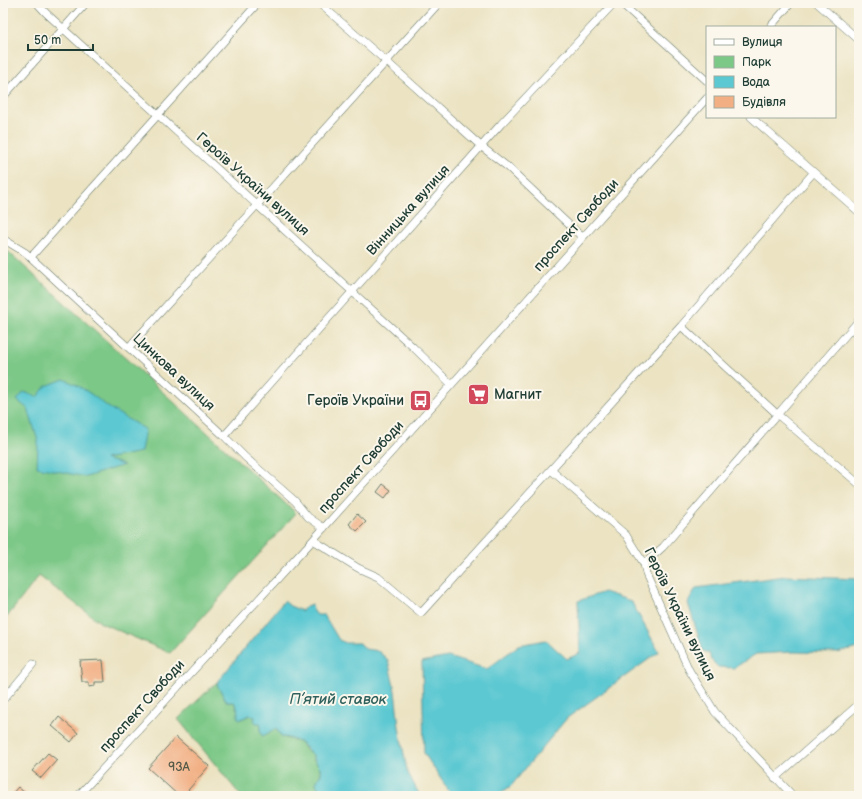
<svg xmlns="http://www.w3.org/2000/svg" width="862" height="799" viewBox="0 0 862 799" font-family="'Balsamiq Sans',sans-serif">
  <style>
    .green { fill: #7cc887; stroke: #4e825e }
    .water { fill: #5cc8d2; stroke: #3e8283 }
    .building { fill: #f2af83 }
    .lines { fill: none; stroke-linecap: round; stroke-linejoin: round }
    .minor-casing { stroke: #676; stroke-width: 8 }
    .minor { stroke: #fff; stroke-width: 7 }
    .labels { text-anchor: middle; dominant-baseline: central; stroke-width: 4; stroke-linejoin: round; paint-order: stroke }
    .number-label { font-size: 12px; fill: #545a48 }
    .street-label { font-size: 14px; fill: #1f3d34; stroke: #fbf7ec }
    .poi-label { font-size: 14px; fill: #1f3d34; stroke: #fbf7ec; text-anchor: start }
    .water-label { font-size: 15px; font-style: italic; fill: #2e605c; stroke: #fbf7ec }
  </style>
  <rect width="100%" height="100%" fill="#fbf7ec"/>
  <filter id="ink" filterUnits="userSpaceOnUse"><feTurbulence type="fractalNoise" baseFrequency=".025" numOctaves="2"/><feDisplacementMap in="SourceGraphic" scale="8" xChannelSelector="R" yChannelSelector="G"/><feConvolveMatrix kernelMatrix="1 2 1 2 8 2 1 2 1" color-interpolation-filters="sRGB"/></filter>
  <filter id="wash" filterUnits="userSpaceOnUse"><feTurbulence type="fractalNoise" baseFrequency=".012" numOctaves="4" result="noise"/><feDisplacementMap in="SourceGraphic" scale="16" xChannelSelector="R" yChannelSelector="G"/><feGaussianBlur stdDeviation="0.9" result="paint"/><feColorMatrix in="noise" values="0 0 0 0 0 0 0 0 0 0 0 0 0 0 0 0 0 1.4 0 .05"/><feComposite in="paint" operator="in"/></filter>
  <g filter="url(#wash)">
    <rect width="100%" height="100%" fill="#ebe3c2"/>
    <path class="green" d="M3 247 296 513 170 653 101 623 39 576 3 622Z
      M218 681 217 685 227 702H234L241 719 250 715 255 717 267 735C274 728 277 728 282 737L300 742 307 751 313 755V759L319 765 321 774 317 780V786L325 796H241L178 719Z"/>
    <path class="water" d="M64 379C81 386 94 396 108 407 120 415 133 422 145 429L141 452 105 459 124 465 86 477 37 467 38 441 28 409 17 400 24 392 37 397 46 386Z
      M786 576 859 579V648L837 653 793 652 756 654 734 668 718 667 711 660 709 653 703 651 688 603 696 588Z
      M604 592 631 601 659 652 567 718 511 786 496 796H452L424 753 422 662 448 657 487 669 519 645 546 640 567 659 580 653 578 601Z
      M284 601 290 606 302 611 306 606 312 604 313 610 317 615H324L339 640 346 643H360L365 649 378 651 388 660 395 691 399 727 407 771 420 796H325L317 786 316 783C317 780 320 776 321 774 322 766 314 762 313 755 308 752 305 745 301 743 296 740 287 737 281 737 275 722 272 733 262 736L260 730 261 726 260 723H256L254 720 255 717 250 715 241 719 238 718C238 712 238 707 234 702H227L217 685 218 681Z"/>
    <g id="blocks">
      <path class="building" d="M383 484 391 490 385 498 377 492Z
        M357 514 366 522 357 531 349 524Z
        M103 660 105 682H95V686L89 687V682H82L80 661Z
        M59 717 78 733 71 742 52 726Z
        M176 737 209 766 183 796H179L148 768Z
        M48 753 57 760 41 778 32 771Z
        M18 787 26 794 25 796H10Z"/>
    </g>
  </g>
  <g filter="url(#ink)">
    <use href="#blocks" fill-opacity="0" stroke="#676" stroke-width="1"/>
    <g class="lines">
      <defs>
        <path id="minor" d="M37 3 46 13 413 347 451 384
          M319 3 386 61 482 147 509 168 582 237
          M621 3 707 81
          M817 3 859 40
          M770 27 791 3
          M3 97 86 3
          M751 117 859 212
          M3 239 26 253 224 436 245 457 295 501 308 517 324 528
          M31 257 258 3
          M681 326 778 415 859 484
          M129 347 439 3
          M224 436 501 124 614 3
          M551 470 626 535 644 564 646 574 689 670 715 712 793 796
          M313 540 358 568 378 577 421 613 681 326 813 173
          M644 564 663 547 859 320
          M3 700 33 664
          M775 778 859 704
          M78 796 313 540 707 98"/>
      </defs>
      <use href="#minor" class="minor-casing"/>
      <use href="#minor" class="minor"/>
    </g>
  </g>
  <defs>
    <symbol id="supermarket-square" viewBox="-11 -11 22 22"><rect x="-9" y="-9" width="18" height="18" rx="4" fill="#d1495b" stroke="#fbf7ec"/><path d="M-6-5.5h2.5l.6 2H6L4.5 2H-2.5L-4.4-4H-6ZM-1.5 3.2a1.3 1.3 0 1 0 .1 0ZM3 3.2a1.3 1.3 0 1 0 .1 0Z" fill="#fff"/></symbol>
    <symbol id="bus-square" viewBox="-11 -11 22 22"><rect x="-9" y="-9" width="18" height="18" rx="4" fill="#d1495b" stroke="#fbf7ec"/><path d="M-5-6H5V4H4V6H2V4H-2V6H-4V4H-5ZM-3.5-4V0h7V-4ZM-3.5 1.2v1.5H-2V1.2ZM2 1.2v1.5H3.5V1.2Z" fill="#fff"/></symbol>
  </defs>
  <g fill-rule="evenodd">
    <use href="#supermarket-square" x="466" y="382" width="25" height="25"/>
    <use href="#bus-square" x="408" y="388" width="25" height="25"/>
  </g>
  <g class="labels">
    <g class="number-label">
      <text x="179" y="767">93А</text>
    </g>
    <g class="street-label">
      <text transform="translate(253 184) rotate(42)">Героїв України вулиця</text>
      <text transform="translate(408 210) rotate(-48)">Вінницька вулиця</text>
      <text transform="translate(576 225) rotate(-48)">проспект Свободи</text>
      <text transform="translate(174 372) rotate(43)">Цинкова вулиця</text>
      <text transform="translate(361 467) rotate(-48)">проспект Свободи</text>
      <text transform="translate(680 614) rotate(64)">Героїв України вулиця</text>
      <text transform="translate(142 706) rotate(-48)">проспект Свободи</text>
    </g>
    <g class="poi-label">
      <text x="494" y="394">Магнит</text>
      <text x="404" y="400" text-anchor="end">Героїв України</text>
    </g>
    <g class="water-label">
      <text x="338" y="699">П’ятий ставок</text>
    </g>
  </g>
  <rect width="862" height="799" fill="none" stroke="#fbf7ec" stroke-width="16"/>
  <rect x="706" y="26" width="130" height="92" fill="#fbf7ec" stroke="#a3ada2"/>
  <rect x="714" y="39" width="20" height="6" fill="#ffffff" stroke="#a3ada2"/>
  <text x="742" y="46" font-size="12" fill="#1f3d34">Вулиця</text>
  <rect x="714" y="56" width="20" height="12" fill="#7cc887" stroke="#a3ada2"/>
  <text x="742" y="66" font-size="12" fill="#1f3d34">Парк</text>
  <rect x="714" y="76" width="20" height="12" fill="#5cc8d2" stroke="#a3ada2"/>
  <text x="742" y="86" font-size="12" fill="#1f3d34">Вода</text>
  <rect x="714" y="96" width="20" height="12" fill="#f2af83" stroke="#a3ada2"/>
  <text x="742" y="106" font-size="12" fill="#1f3d34">Будівля</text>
  <path d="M28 44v6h65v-6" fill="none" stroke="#1f3d34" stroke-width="2"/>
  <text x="34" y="44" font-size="12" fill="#1f3d34" stroke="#fbf7ec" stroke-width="3" paint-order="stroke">50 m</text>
</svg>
